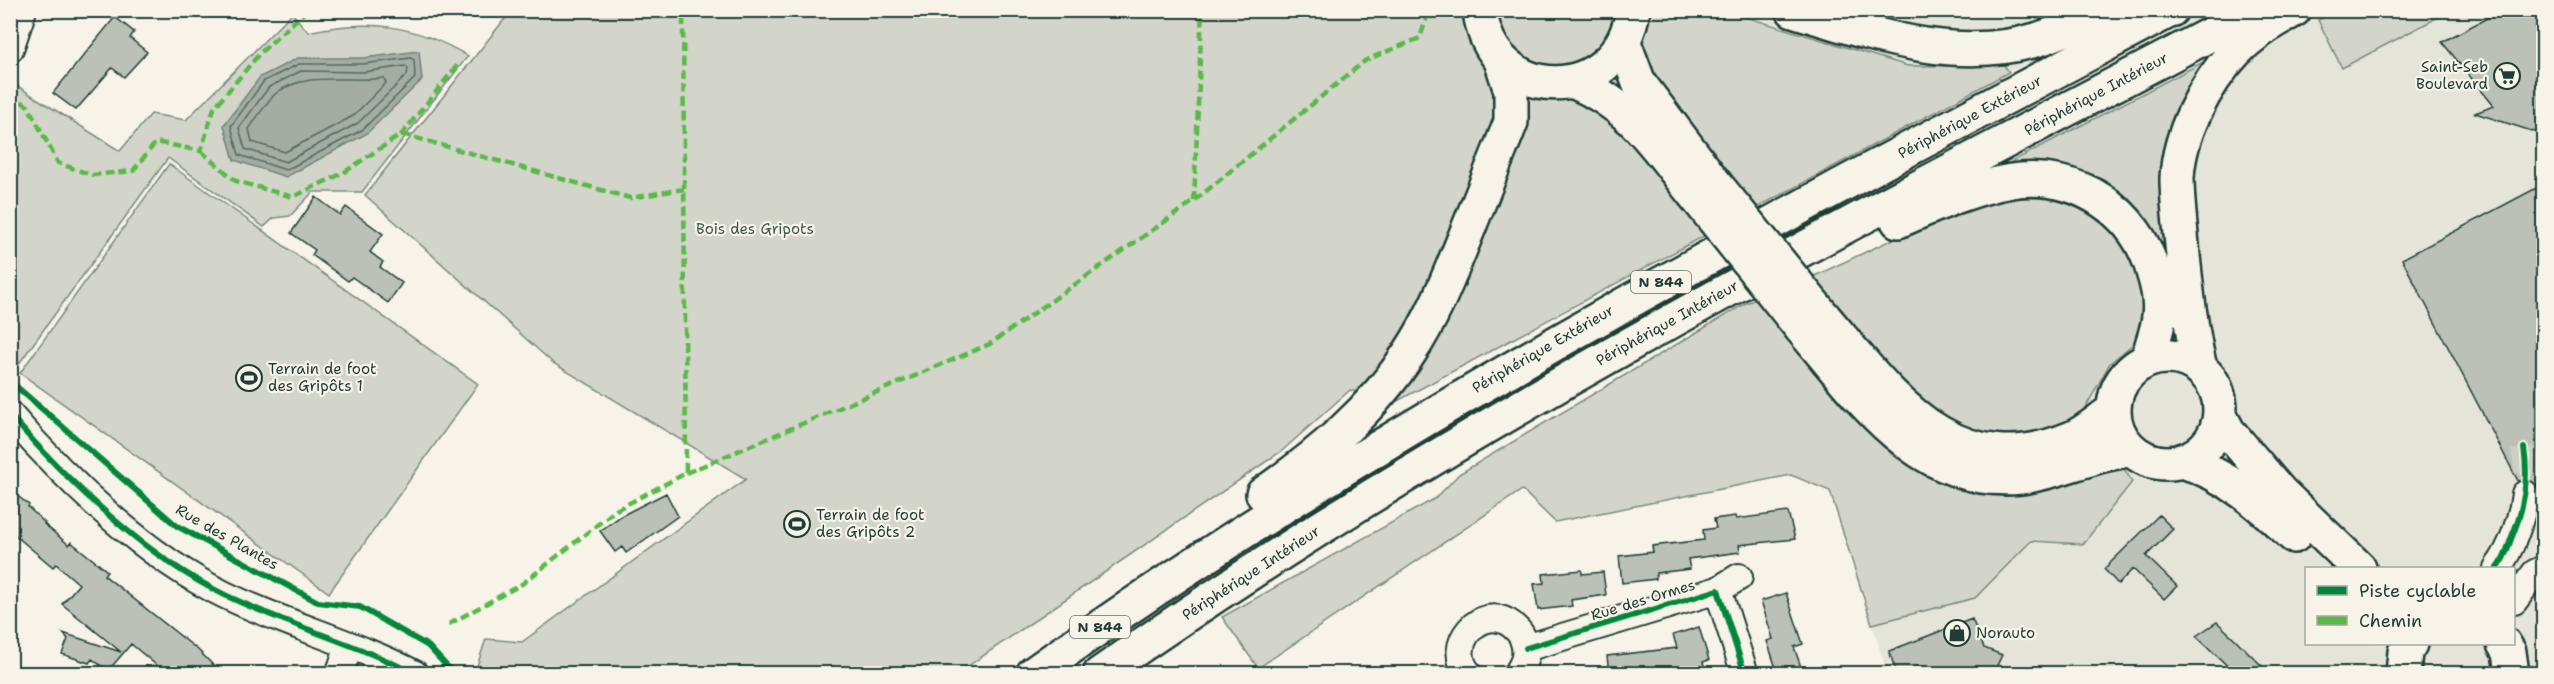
<svg xmlns="http://www.w3.org/2000/svg" width="2554" height="684" viewBox="0 0 2554 684" font-family="'Shantell Sans',sans-serif">
  <style>
    .built { fill: #e5e4d9; fill-rule: evenodd }
    .green { fill: #d3d5ca; stroke: #79897f; stroke-width: 1.5 }
    .water { fill: #a4ada3; stroke: #6f8077; stroke-width: 1.5 }
    .lines { fill: none; stroke-linecap: round; stroke-linejoin: round }
    .shore { stroke: #546a60; stroke-width: 1.5 }
    .building { fill: #bbc1b6; stroke: #1f3d34; stroke-width: 1.5 }
    .minor-tunnel { stroke: #cccfc4; stroke-width: 26; stroke-dasharray: 26 13; stroke-linecap: butt }
    .minor-casing { stroke: #1f3d34; stroke-width: 30 }
    .major-casing { stroke: #1f3d34; stroke-width: 38 }
    .highway-casing { stroke: #1f3d34; stroke-width: 38 }
    .minor { stroke: #f7f3e8; stroke-width: 26 }
    .major { stroke: #f7f3e8; stroke-width: 33 }
    .highway { stroke: #f7f3e8; stroke-width: 33 }
    .major-bridge-casing { stroke: #1f3d34; stroke-width: 38; stroke-linecap: butt }
    .major-bridge { stroke: #f7f3e8; stroke-width: 33 }
    .quiet { stroke: #58b947; stroke-width: 4.5; stroke-dasharray: 9 4.5; stroke-linecap: butt }
    .cycleway-casing { stroke: #f7f3e8; stroke-width: 10 }
    .cycleway { stroke: #00873e; stroke-width: 6 }
    .labels { text-anchor: middle; dominant-baseline: central; stroke-width: 4.5; stroke-linejoin: round; paint-order: stroke }
    .shield { fill: #f7f3e8; stroke: #60746a; stroke-width: 1.5 }
    .shield-label { font-size: 14px; font-weight: bold; fill: #1f3d34 }
    .poi-label { font-size: 15px; fill: #1f3d34; stroke: #f7f3e8; text-anchor: start }
    .street-label { font-size: 15px; fill: #1f3d34; stroke: #f7f3e8 }
    .park-label { font-size: 15px; fill: #435b52; stroke: #f7f3e8 }
  </style>
  <rect width="100%" height="100%" fill="#f7f3e8"/>
  <filter id="ink" filterUnits="userSpaceOnUse"><feTurbulence type="fractalNoise" baseFrequency=".0167" numOctaves="2"/><feDisplacementMap in="SourceGraphic" scale="12" xChannelSelector="R" yChannelSelector="G"/><feConvolveMatrix kernelMatrix="1 2 1 2 8 2 1 2 1" color-interpolation-filters="sRGB"/></filter>
  <g filter="url(#ink)">
    <path class="built" d="M1722 11H2138L2009 72 2004 65 1908 66Z
      M2163 11H2543V673H1887L1872 624 1975 598 2031 541 2087 405 2110 363 2138 340 2206 353 2186 174 2218 81ZM2306 568H2514V644H2306Z"/>
    <path class="green" d="M1722 10 1908 66 2004 65 2009 72 1392 404 1350 390 1283 450 958 673 483 674 476 669 486 639 522 642 746 479 553 363 365 195 511 11Z
      M2336 10H2450V11L2342 68 2318 20Z
      M292 13 308 32C369 18 415 25 468 56L362 192H313L290 216 274 218 264 227 168 158 18 365 11 357 10 97 14 84 120 151 151 114 186 120Z
      M2205 61 2218 81 2186 174 2207 353 2138 340 2110 363 2087 405 2132 482 2083 544 2031 541 1975 598 1872 624 1830 491 1791 475 1555 522 1522 490 1258 668 1222 617 1436 498 1459 474 1746 303 1819 274 1976 200 2011 162Z
      M169 164 478 384 329 593 20 373Z"/>
    <path class="water" d="M419 51 422 80 366 134 286 177 234 160 224 125 260 77 298 58H363Z"/>
    <g class="lines">
      <path class="shore" d="M411 58 414 60 415 78 362 130 286 170 239 155 231 126 264 81 299 64H363Z
        M405 66 408 68 407 75 358 123 286 162 245 149 239 128 269 87 301 71 364 72Z
        M384 78 386 83 353 116 285 152 252 142 249 129C257 118 265 104 274 95 302 70 350 83 384 78Z"/>
    </g>
    <path class="building" d="M2502 10H2544V135L2475 113 2494 106 2442 42Z
      M115 17 134 32 130 38 147 52 124 77 112 68 76 110 53 93Z
      M2544 184V528L2536 515 2540 496 2539 488 2528 479 2518 481 2402 259Z
      M316 197 340 215 346 207 383 234 370 252 383 262 380 267 402 283 388 303 352 277 348 281 312 255 315 250 291 233Z
      M10 490 29 505 28 507 45 523 44 524 69 545 71 542 107 571 104 575 198 650 222 674H167L131 644 108 671 92 659 89 663 62 654 68 639 63 633 121 652 62 604 79 584 56 564 53 567 10 531Z
      M666 493 678 516 626 553 622 547 615 552 600 531 621 516Z
      M1788 512 1795 539 1739 545 1740 552 1688 559 1690 569 1656 573V579L1622 583 1619 556 1653 552 1652 546 1704 540 1703 530 1716 528 1714 519 1735 516 1736 519Z
      M2159 515 2173 529 2146 556 2177 586 2164 599 2133 569 2118 584 2104 569Z
      M1582 570V574L1603 572 1606 595 1571 600 1572 606 1538 610 1534 584 1544 583 1543 574Z
      M1786 593 1803 644 1794 647 1801 667 1778 674 1767 641 1773 639 1761 601Z
      M1972 619 1984 648 2002 655 1993 674H1897L1889 651Z
      M2217 622 2235 639 2270 674H2236L2196 636Z
      M1699 627 1709 660 1703 662 1707 674H1609L1607 656 1677 648 1673 635Z"/>
    <g class="lines">
      <path class="minor-tunnel" d="M2524 448 2527 468 2525 494"/>
      <defs>
        <path id="minor" d="M10 49 23 10
          M10 415C68 482 146 557 225 595 287 625 355 643 415 674
          M2497 568C2512 549 2522 518 2525 494
          M1718 590 1739 577
          M2514 601 2535 573 2544 569
          M1526 648 1718 590 1745 674
          M339 674 349 647
          M1469 674C1443 646 1482 601 1512 625 1517 630 1521 632 1523 639 1528 653 1525 662 1517 674"/>
        <path id="major" d="M1480 10C1490 106 1618 108 1633 10
          M1624 43 1639 83 1713 181
          M1573 81C1633 107 1654 144 1693 193
          M1823 316C1891 395 1952 488 2072 438 2086 432 2100 419 2114 410
          M1801 328C1858 395 1919 488 2021 477 2047 474 2071 464 2096 457 2107 453 2120 452 2131 449
          M2114 410a53 53 0 1 1 106 0a53 53 0 1 1-106 0Z
          M2220 416 2228 431 2281 493 2359 568
          M2182 461C2227 474 2261 505 2294 536
          M2504 644 2509 652 2512 674
          M2403 674 2405 652 2410 644"/>
        <path id="highway" d="M1793 10C1872 34 1953 64 2036 40 2060 33 2085 20 2109 10
          M1898 221C1935 205 1971 188 2011 181 2077 171 2138 211 2154 275 2158 288 2161 302 2159 316 2158 331 2151 345 2148 360
          M2200 368C2191 330 2187 294 2183 256 2181 230 2177 204 2177 178 2179 134 2205 84 2235 52 2252 34 2273 22 2294 10
          M1263 494C1319 455 1373 410 1410 352 1434 316 1449 276 1465 237 1480 199 1496 160 1511 122V91L1501 60
          M1033 674C1392 418 1782 216 2171 10
          M1100 674C1465 418 1863 216 2257 10"/>
      </defs>
      <use href="#minor" class="minor-casing"/>
      <use href="#major" class="major-casing"/>
      <use href="#highway" class="highway-casing"/>
      <use href="#minor" class="minor"/>
      <use href="#major" class="major"/>
      <use href="#highway" class="highway"/>
      <defs>
        <path id="major-bridge" d="M1713 181 1823 316
          M1693 193 1801 328"/>
      </defs>
      <use href="#major-bridge" class="major-bridge-casing"/>
      <use href="#major-bridge" class="major-bridge"/>
      <path class="quiet" d="M10 94 28 106 58 163 92 175 133 171 156 142 201 151 214 108 260 53 307 10
        M402 134 630 198 684 189
        M201 151 236 181 293 197 343 173 402 134 460 62
        M1194 201 1202 10
        M686 473 990 344 1194 201 1366 60 1420 38 1429 10
        M449 624 522 584 616 510 686 473 683 10"/>
      <defs>
        <path id="cycleway" d="M10 381 177 526 318 602 360 607 428 646 454 674
          M10 415C68 482 146 557 225 595 287 625 355 643 415 674
          M2497 568C2504 560 2507 550 2511 539 2524 508 2529 481 2524 448
          M1526 648 1718 590 1745 674"/>
      </defs>
      <use href="#cycleway" class="cycleway-casing"/>
      <use href="#cycleway" class="cycleway"/>
    </g>
  </g>
  <defs>
    <symbol id="supermarket-ring" viewBox="-11 -11 22 22"><circle r="9.5" fill="#f7f3e8" stroke="#1f3d34" stroke-width="1.5"/><path d="M-6-5.5h2.5l.6 2H6L4.5 2H-2.5L-4.4-4H-6ZM-1.5 3.2a1.3 1.3 0 1 0 .1 0ZM3 3.2a1.3 1.3 0 1 0 .1 0Z" fill="#1f3d34"/></symbol>
    <symbol id="stadium-ring" viewBox="-11 -11 22 22"><circle r="9.5" fill="#f7f3e8" stroke="#1f3d34" stroke-width="1.5"/><path d="M0-5a6.5 5 0 1 0 0 10a6.5 5 0 1 0 0-10ZM-3.5-1.8h7v3.6h-7Z" fill="#1f3d34"/></symbol>
    <symbol id="shop-ring" viewBox="-11 -11 22 22"><circle r="9.5" fill="#f7f3e8" stroke="#1f3d34" stroke-width="1.5"/><path d="M-5-2.5h2.3a2.7 3.5 0 0 1 5.4 0H5L5.5 6h-11ZM-1.5-2.5h3a1.5 2.3 0 0 0-3 0Z" fill="#1f3d34"/></symbol>
  </defs>
  <g fill-rule="evenodd">
    <use href="#supermarket-ring" x="2492" y="61" width="30" height="30"/>
    <use href="#stadium-ring" x="234" y="363" width="30" height="30"/>
    <use href="#stadium-ring" x="782" y="509" width="30" height="30"/>
    <use href="#shop-ring" x="1942" y="618" width="30" height="30"/>
  </g>
  <g class="labels">
    <g class="shield">
      <rect x="1631" y="271" width="60" height="22" rx="4.5"/>
      <rect x="1070" y="616" width="60" height="22" rx="4.5"/>
    </g>
    <g class="shield-label">
      <text x="1661" y="282">N 844</text>
      <text x="1100" y="627">N 844</text>
    </g>
    <g class="poi-label">
      <text x="2488" y="67" text-anchor="end">Saint-Seb<tspan x="2488" dy="17">Boulevard</tspan></text>
      <text x="268" y="369">Terrain de foot<tspan x="268" dy="17">des Gripôts 1</tspan></text>
      <text x="816" y="515">Terrain de foot<tspan x="816" dy="17">des Gripôts 2</tspan></text>
      <text x="1976" y="633">Norauto</text>
    </g>
    <g class="street-label">
      <text transform="translate(2096 94) rotate(-28)">Périphérique Intérieur</text>
      <text transform="translate(1970 117) rotate(-28)">Périphérique Extérieur</text>
      <text transform="translate(1667 323) rotate(-29)">Périphérique Intérieur</text>
      <text transform="translate(1543 349) rotate(-30)">Périphérique Extérieur</text>
      <text transform="translate(227 537) rotate(30)">Rue des Plantes</text>
      <text transform="translate(1251 573) rotate(-33)">Périphérique Intérieur</text>
      <text transform="translate(1643 600) rotate(-17)">Rue des Ormes</text>
    </g>
    <g class="park-label">
      <text x="755" y="229">Bois des Gripots</text>
    </g>
  </g>
  <rect width="2554" height="684" fill="none" stroke="#f7f3e8" stroke-width="36"/>
  <rect x="18" y="18" width="2518" height="648" fill="none" stroke="#1f3d34" stroke-width="2" filter="url(#ink)"/>
  <rect x="2305" y="567" width="210" height="78" fill="#f7f3e8" stroke="#a1aaa0" stroke-width="1.5"/>
  <rect x="2317" y="586" width="30" height="9" fill="#00873e" stroke="#a1aaa0" stroke-width="1.5"/>
  <text x="2359" y="597" font-size="18" fill="#1f3d34">Piste cyclable</text>
  <rect x="2317" y="616" width="30" height="9" fill="#58b947" stroke="#a1aaa0" stroke-width="1.5"/>
  <text x="2359" y="627" font-size="18" fill="#1f3d34">Chemin</text>
</svg>
